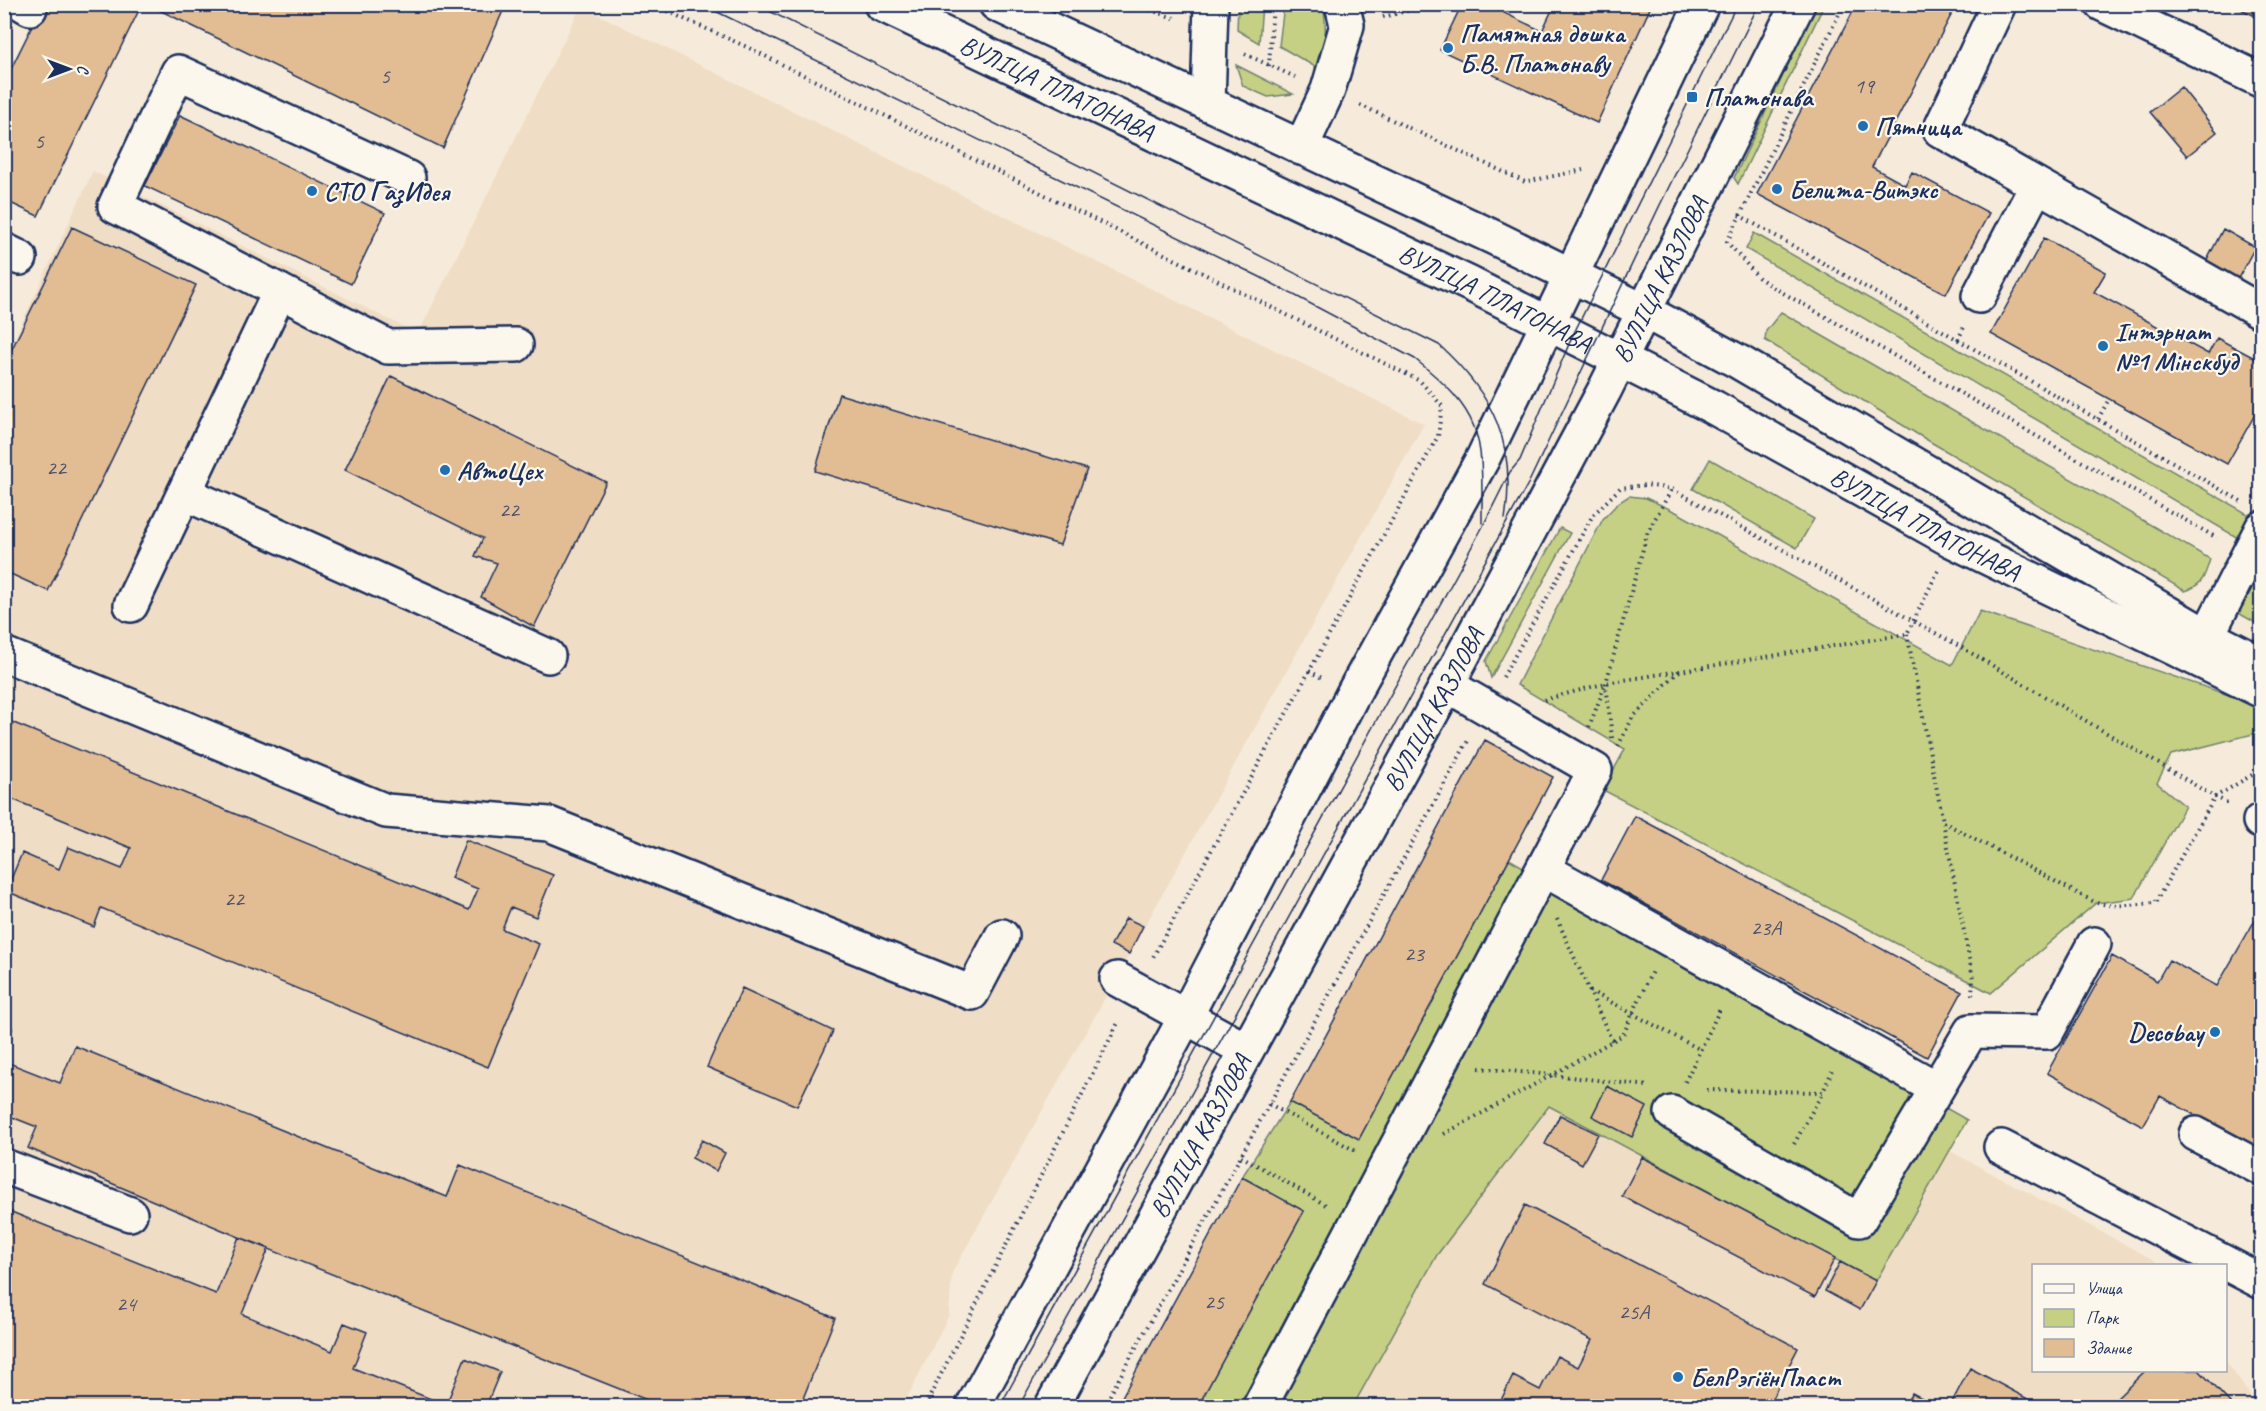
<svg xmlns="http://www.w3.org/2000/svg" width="2266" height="1411" viewBox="0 0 2266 1411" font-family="Caveat,sans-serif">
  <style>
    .built { fill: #f0ddc5 }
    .green { fill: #c5d084; stroke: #708071; stroke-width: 1.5 }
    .building { fill: #e2bd93; stroke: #1b2f5e; stroke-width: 1.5 }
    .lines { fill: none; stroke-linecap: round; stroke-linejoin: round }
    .minor-casing { stroke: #1b2f5e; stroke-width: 38 }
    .major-casing { stroke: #1b2f5e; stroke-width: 38 }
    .path { stroke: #1b2f5e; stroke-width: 4; stroke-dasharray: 1.5 4.5; stroke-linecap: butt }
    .minor { stroke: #fbf7ec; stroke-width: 33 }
    .major { stroke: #fbf7ec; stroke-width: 33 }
    .tram { stroke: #1b2f5e; stroke-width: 1.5 }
    .rail { stroke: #1b2f5e; stroke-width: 4.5; stroke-dasharray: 9 4.5; stroke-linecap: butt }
    .poi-dot { fill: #1f6fb2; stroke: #fbf7ec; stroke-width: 2 }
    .labels { text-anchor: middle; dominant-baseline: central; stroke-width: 4.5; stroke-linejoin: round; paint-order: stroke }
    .number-label { font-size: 22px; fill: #4d526b }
    .poi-label { font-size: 26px; font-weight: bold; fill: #1b2f5e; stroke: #fbf7ec; text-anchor: start }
    .street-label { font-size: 26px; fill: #1b2f5e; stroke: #fbf7ec }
  </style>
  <rect width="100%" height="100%" fill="#f6ebda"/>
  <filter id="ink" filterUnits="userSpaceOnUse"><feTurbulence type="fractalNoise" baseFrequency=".0167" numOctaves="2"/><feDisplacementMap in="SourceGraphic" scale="12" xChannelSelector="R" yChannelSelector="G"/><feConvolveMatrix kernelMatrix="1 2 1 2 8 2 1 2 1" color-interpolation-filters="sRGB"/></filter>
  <g filter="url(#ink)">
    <path class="built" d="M581 6 1424 424 952 1273 949 1315 903 1406H5V359L93 171 418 334Z
      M1549 1105 1876 1281 1950 1151 2154 1260 2158 1265 2034 1266V1370H2226V1361L2254 1401 2261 1406H1353L1437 1255Z"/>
    <path class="green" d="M1817 4 1824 5 1738 184 1734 178Z
      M1238 5H1262L1259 43 1237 30Z
      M1284 5H1323C1327 27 1327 48 1317 68L1279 46Z
      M1236 65 1293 94 1268 97 1243 86Z
      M1754 233 2253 517 2238 538 1746 249Z
      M1781 312 2210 559C2205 576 2203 585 2185 591L1917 434 1765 340 1766 331Z
      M1710 459 1814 519 1797 548 1693 489Z
      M1629 496 1646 498 1678 513 1952 665 1980 611 2261 706V732L2171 755 2157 783 2185 806 2134 898 2096 903 1991 993 1603 790 1625 749 1517 685 1603 519 1618 503Z
      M1560 528 1570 533 1491 678 1486 661Z
      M2252 568 2261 573V626L2233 610Z
      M1509 859 1967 1120 1876 1281 1549 1106 1437 1255 1353 1406H1198L1304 1211 1242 1177 1290 1102 1359 1139Z"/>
    <path class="building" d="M43 4H142L38 216 4 200V83Z
      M147 4H506L443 148Z
      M1462 4H1508L1504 13 1542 31 1555 4H1652L1597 123 1440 50Z
      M1857 4H1957L1872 167 1905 185 1912 172 1989 213 1946 294 1757 194Z
      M2231 4H2262V8L2257 17Z
      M2181 87 2217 132 2187 156 2150 112Z
      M180 115 385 213 351 284 145 186Z
      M72 227 196 285 48 591 4 571V365Z
      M2223 229 2255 247 2235 284 2204 266Z
      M2044 238 2106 272 2094 292 2208 354 2217 338 2262 362V402L2227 464 1991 334Z
      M391 376 606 482 534 627 481 597 497 563 475 556 483 538 345 470Z
      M839 394 1087 469 1060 545 815 471Z
      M4 719 469 910 478 889 451 878 466 840 553 875 536 917 511 907 502 929 539 944 488 1067 101 908 94 927 6 891 22 853 59 869 68 847 122 869 131 848 7 797 4 802Z
      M1485 740 1553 777 1359 1139 1290 1102Z
      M1635 816 1962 992 1927 1057 1601 880Z
      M2262 908V1152L2160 1096 2143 1126 2047 1073 2112 956 2157 981 2169 960 2217 986Z
      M1126 918 1143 926 1129 954 1111 945Z
      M742 988 833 1031 797 1106 707 1067Z
      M75 1046 447 1197 460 1165 835 1318 800 1406H662L239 1237 28 1148 37 1127 4 1114V1061L60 1083Z
      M1607 1086 1647 1107 1632 1137 1592 1116Z
      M1560 1115 1598 1134 1582 1164 1545 1144Z
      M702 1140 725 1153 716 1171 692 1158Z
      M1642 1157 1835 1258 1815 1297 1622 1196Z
      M1242 1177 1304 1211 1198 1406H1117Z
      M1525 1205 1798 1348 1768 1406H1498L1513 1376 1540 1390 1557 1356 1578 1367 1592 1340 1485 1284Z
      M4 1209 216 1294 239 1237 269 1248 242 1314 332 1351 344 1323 367 1332 353 1368 446 1405 465 1358 500 1372 486 1406H4Z
      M1840 1262 1876 1281 1860 1310 1825 1291Z
      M1970 1368 2041 1406H1950Z
      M2146 1370H2199L2233 1406H2115L2112 1403Z
      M1912 1393 1937 1406H1904Z"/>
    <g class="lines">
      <defs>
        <path id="minor" d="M23 4 30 8
          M1999 4 1940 130 2262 312
          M2102 4 2262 81
          M1208 104 1211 4
          M1301 148 1328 90 1347 25 1342 4
          M408 178 178 72 115 206 388 347 516 345
          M4 250 20 258
          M1979 296 2037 185
          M184 493 548 656
          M131 605 280 291
          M2207 636 2262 528
          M4 654 386 811 549 824 972 993 1002 936
          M2260 821H2262
          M1543 869 1936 1088
          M1117 979 1246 1050
          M1672 1113 1859 1220 1971 1031 2047 1032 2094 944
          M2196 1134 2262 1169
          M2001 1147 2262 1282
          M4 1166 130 1214
          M1260 1406 1595 770 1447 685"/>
        <g id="major">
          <path id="s1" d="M881 4 1470 284 1715 408 1953 541 2262 691"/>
          <path d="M996 4 1495 238 1644 311 1739 362 2207 636 2262 664"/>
          <path d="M973 1406 1185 1018 1354 692 1483 458 1702 4"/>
          <path id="s2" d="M1052 1406 1447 685 1604 391 1798 4"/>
        </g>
      </defs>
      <use href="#minor" class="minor-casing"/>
      <use href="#major" class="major-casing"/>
      <path class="path" d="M651 4 747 47 1420 381 1442 406 1438 436 1152 959
        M1133 4 1174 18
        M1844 4 1727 242 1759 278 1778 290 2217 538
        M1383 17 1433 4
        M1245 54 1295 77
        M1269 66 1273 4
        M1360 105 1525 182 1583 170
        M1739 215 2241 501
        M1958 340 1964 327
        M2098 419 2109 399
        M1907 634 1973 978 1972 996
        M1309 671 1322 678
        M1503 677 1593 515 1620 488 1646 485 1672 489 1961 647 2215 797 2262 769
        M1544 700 1606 683 1907 634 1938 571
        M1589 727 1606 683
        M1612 738 1606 683 1648 531 1672 489
        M1618 746 1633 717 1679 671
        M1943 822 2096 903 2114 906 2155 903 2215 797 2230 804
        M1557 919 1612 1041
        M1590 991 1701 1050
        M1479 1068 1552 1075 1623 1035 1653 969
        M1685 1082 1721 1007
        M1707 1090 1823 1092 1832 1071
        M1269 1104 1356 1151
        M1444 1134 1552 1075 1649 1086
        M1794 1144 1823 1092
        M1241 1156 1326 1205
        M925 1406 1119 1021
        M1104 1406 1469 739"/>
      <use href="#minor" class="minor"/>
      <use href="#major" class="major"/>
      <path class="tram" d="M701 4 1260 277 1415 359C1486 416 1482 437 1482 523
        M755 4 1439 345C1494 395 1517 445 1505 519
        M1000 1406 1482 528 1510 472 1520 460 1572 337 1737 4
        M1019 1406 1529 482 1659 207 1759 4"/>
      <path class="rail" d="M4 1027 13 1030"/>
    </g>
  </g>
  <g class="poi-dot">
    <circle cx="1448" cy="48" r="6"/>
    <rect x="1686" y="91" width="12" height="12" rx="3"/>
    <circle cx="1863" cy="126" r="6"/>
    <circle cx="1777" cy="189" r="6"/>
    <circle cx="312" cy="191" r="6"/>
    <circle cx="2103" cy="346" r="6"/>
    <circle cx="445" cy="470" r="6"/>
    <circle cx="2215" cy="1032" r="6"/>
    <circle cx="1678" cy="1377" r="6"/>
  </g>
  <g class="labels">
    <g class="number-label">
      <text x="385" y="76">5</text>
      <text x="1864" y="86">19</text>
      <text x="39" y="141">5</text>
      <text x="56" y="468">22</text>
      <text x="509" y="510">22</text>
      <text x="234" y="899">22</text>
      <text x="1766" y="928">23А</text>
      <text x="1414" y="954">23</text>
      <text x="1214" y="1302">25</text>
      <text x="126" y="1304">24</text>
      <text x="1634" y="1312">25А</text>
    </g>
    <g class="poi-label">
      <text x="1460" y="33">Памятная дошка<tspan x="1460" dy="30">Б.В. Платонаву</tspan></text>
      <text x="1704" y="97">Платонава</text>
      <text x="1875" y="126">Пятница</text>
      <text x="1789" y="189">Белита-Витэкс</text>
      <text x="324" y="191">СТО ГазИдея</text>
      <text x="2115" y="331">Інтэрнат<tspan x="2115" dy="30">№1 Мінскбуд</tspan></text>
      <text x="457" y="470">АвтоЦех</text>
      <text x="2203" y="1032" text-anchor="end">Decobay</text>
      <text x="1690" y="1377">БелРэгіёнПласт</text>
    </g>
    <g class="street-label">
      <text stroke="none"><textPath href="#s1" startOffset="195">ВУЛІЦА ПЛАТОНАВА</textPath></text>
      <text stroke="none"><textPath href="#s2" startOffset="1280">ВУЛІЦА КАЗЛОВА</textPath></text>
      <text stroke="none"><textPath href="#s1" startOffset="681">ВУЛІЦА ПЛАТОНАВА</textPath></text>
      <text stroke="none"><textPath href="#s1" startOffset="1167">ВУЛІЦА ПЛАТОНАВА</textPath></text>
      <text stroke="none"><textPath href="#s2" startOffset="794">ВУЛІЦА КАЗЛОВА</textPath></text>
      <text stroke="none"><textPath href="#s2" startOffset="308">ВУЛІЦА КАЗЛОВА</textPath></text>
    </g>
  </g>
  <rect width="2266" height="1411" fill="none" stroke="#fbf7ec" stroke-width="24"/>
  <rect x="12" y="12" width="2242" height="1387" fill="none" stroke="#1b2f5e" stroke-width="2" filter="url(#ink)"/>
  <rect x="2032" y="1264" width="195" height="108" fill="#fbf7ec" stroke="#a1a7b3" stroke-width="1.5"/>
  <rect x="2044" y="1284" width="30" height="9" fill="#fbf7ec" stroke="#a1a7b3" stroke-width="1.5"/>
  <text x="2086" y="1294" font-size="18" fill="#1b2f5e">Улица</text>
  <rect x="2044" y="1309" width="30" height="18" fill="#c5d084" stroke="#a1a7b3" stroke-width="1.5"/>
  <text x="2086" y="1324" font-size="18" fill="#1b2f5e">Парк</text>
  <rect x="2044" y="1339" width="30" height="18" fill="#e2bd93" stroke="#a1a7b3" stroke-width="1.5"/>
  <text x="2086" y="1354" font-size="18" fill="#1b2f5e">Здание</text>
  <g transform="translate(69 69) rotate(90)" stroke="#fbf7ec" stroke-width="4.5" paint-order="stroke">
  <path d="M0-4.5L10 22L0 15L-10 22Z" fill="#1b2f5e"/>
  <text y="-9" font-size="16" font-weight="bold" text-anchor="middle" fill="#1b2f5e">С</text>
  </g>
</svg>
